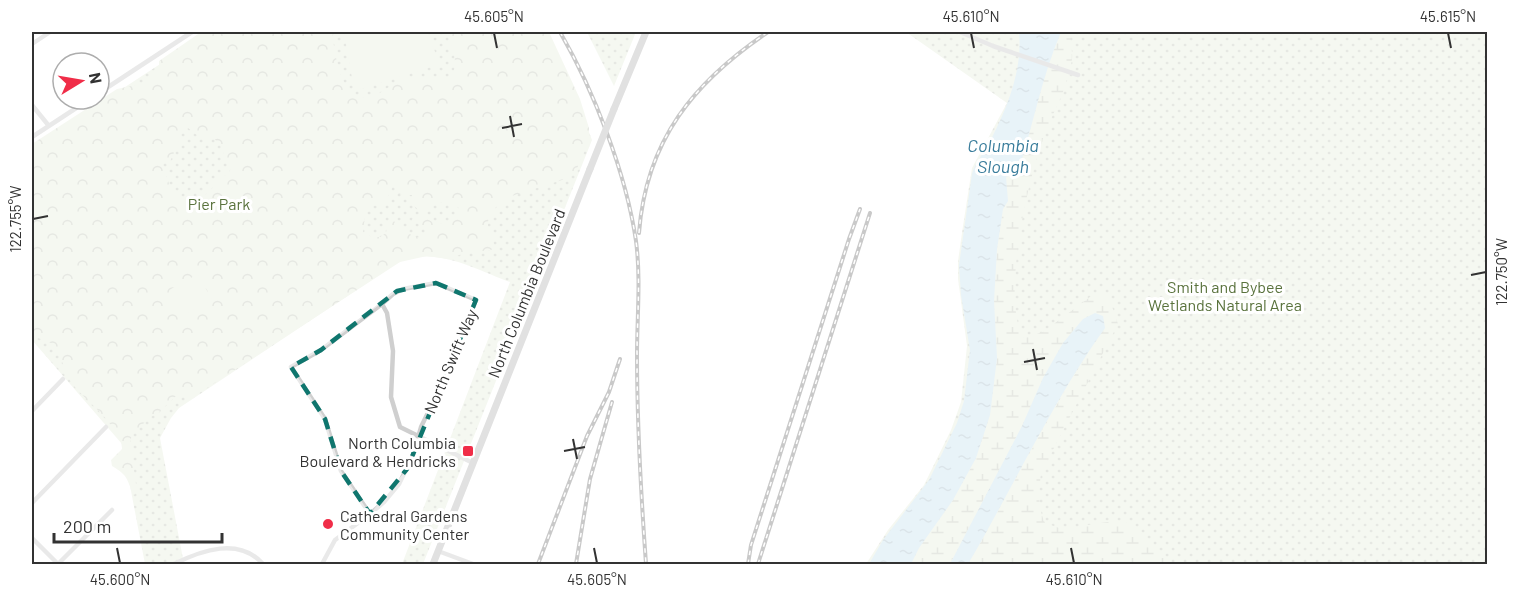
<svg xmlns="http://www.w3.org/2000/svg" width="1519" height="596" viewBox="0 0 1519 596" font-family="Barlow,sans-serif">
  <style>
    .grass { fill: url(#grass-dots) }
    .forest { fill: url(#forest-crowns); fill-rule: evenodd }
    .wetland { fill: url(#wetland-marsh) }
    .garden { fill: #e9efe0 }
    .water { fill: url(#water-ripples) }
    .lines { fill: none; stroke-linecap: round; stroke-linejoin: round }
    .minor { stroke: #cfcfcf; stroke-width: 4.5 }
    .secondary { stroke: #bcbcbc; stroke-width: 7 }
    .rail-casing { stroke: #878787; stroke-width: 4 }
    .rail { stroke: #fff; stroke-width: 1.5; stroke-dasharray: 4.5; stroke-linecap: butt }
    .secondary-bridge { stroke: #bcbcbc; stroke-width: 7 }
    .marked { fill: none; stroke: #0f766e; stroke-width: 4.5; stroke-dasharray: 12 8; stroke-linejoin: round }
    .ticks { fill: none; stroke: #323232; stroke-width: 2 }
    .poi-dot { fill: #f02d48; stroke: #fff; stroke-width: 2 }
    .labels { text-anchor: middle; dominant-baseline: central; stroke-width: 6; stroke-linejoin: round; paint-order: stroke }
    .park-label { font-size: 16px; fill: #59723c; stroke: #fff }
    .street-label { font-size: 16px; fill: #323232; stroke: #fff }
    .poi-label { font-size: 16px; fill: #323232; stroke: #fff; text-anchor: end }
    .water-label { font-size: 18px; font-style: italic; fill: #397c9b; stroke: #fff }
    .neatline { fill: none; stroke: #323232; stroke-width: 2 }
    .ticks-label { font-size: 15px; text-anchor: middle; fill: #323232 }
  </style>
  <defs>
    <pattern id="grass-dots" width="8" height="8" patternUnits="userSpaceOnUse" patternTransform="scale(1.5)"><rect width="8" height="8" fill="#e9efe0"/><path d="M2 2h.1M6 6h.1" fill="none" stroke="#c8cdc1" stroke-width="1.8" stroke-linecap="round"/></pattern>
    <pattern id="forest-crowns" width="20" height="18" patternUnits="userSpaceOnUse" patternTransform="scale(1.5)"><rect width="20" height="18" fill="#e9efe0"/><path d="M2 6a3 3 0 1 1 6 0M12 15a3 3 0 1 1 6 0" fill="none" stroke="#c8cdc1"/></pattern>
    <pattern id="wetland-marsh" width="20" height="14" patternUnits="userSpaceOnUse" patternTransform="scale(1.5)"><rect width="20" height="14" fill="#e9efe0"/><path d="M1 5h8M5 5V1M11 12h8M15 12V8" fill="none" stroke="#c8cdc1"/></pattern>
    <pattern id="water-ripples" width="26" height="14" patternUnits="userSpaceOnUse" patternTransform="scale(1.5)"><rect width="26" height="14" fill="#cce4f0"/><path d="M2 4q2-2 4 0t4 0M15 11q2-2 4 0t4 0" fill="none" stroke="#b0c4ce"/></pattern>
  </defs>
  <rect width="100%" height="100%" fill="#fff"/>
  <path class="grass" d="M209 32H540L582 114 592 140 423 564H402L510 282C474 269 431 243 394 265L179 408 171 418 160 438 184 564H145L122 444 32 340V148Z
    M587 32H636L614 86Z
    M906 32H1487V564H866L888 530 924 485 951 430 961 402 967 346 958 279V261L963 226 972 168 1007 103Z"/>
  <path class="forest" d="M201 32H332C335 52 340 107 373 96 385 92 393 82 405 78 421 75 437 80 451 76 461 62 450 46 447 32H549L580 99 589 128V140L576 171 562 180 512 196 496 207 488 221V228L495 247 491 250 465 253 448 259 427 256 400 262 193 397 177 395 157 414 150 417 132 435 130 442 137 491 134 495C126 479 129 476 112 466L111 460 122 449C123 428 87 402 74 386 65 375 63 360 56 348 50 339 39 340 32 335V144L117 89 146 83 154 78 159 68V61ZM182 128H188L197 135 204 137 207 142 212 138C222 143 225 151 223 161L227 162 231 168 228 175 221 176C213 191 202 197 188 207L171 189 162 164 165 162 168 166 180 139 179 133ZM393 186H396L398 193 404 195H412L411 200 416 209 424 210 442 202 458 207 461 215C454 221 442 226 433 222 425 219 424 214 415 215L412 220 425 228 426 233 423 239 411 235C406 230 400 222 392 221L387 225 386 233 380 237H372L363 232 366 209C372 204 374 207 381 204 387 201 390 192 393 186Z"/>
  <path class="wetland" d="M1061 32H1071C1069 41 1073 50 1072 59 1069 84 1057 105 1047 128 1030 169 999 301 1024 338L1043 332 1094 294 1105 295 1113 309 1118 324 1041 473C1039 491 1037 506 1045 523L1062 529 1107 522H1125L1137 529 1171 564H968C1014 486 1053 403 1105 328L1083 319 1063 343 1043 378 1022 426 950 564H911L919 548 953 500 976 458 990 415 997 358 994 301 997 249 1003 208 1008 201 1006 176 1018 172C1033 125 1042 76 1061 32Z"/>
  <path class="garden" d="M344 32H427L440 64 361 89 353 84Z
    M198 274 212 300 184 315 171 289Z"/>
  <path class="water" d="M1019 32H1061C1042 76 1033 125 1018 172L1006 177 1008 201 1003 209 997 249 994 301 997 358 990 415 976 458 953 500 919 548 911 564H869L883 540 929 480 957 423 964 401 970 350 961 295 959 265 972 174C975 163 982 155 988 145 1006 111 1023 71 1019 32Z
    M1095 313 1103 316 1105 328C1052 402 1014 486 968 564H950L1022 426 1043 378 1063 343 1083 319Z"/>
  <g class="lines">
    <path class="minor" d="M960 32 993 46 1078 75
      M32 44 50 32
      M99 93 192 32
      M32 105 49 126
      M32 137 90 99
      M382 304 387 313 393 351 391 397 400 427 473 463
      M32 411 63 379
      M32 503 106 427
      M32 538 58 564
      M438 551 473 564
      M58 564 112 510
      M174 564C202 550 239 537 263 564
      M322 564 335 540 370 514 384 502 399 484 413 455 421 427 441 386 476 300 436 283 403 289 393 294 382 304 321 350 291 367 325 419 341 471 370 514"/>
    <path class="secondary" d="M614 109 646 32
      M433 564 590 169"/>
    <defs>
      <path id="rail" d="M560 32C594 91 626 173 636 241 641 279 637 317 637 355 637 425 641 495 646 564
        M639 233C646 140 694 82 768 32
        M538 564 587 436 609 392 620 359
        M576 564 590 479 612 402
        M748 564 751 545 849 239 860 209
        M758 564 870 213"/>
    </defs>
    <use href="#rail" class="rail-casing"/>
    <use href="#rail" class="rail"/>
    <path class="secondary-bridge" d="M590 169 614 109"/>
  </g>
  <path d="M0 0H1519V596H0ZM436 283 476 300 407 469 370 514 341 471 325 419 291 367 321 350 397 291Z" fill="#fff" fill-opacity=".55" fill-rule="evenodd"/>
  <path class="marked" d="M436 283 476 300 407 469 370 514 341 471 325 419 291 367 321 350 397 291Z"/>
  <path class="ticks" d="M494 33 497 48M971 33 974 48M1448 33 1451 48M510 116 514 137M502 128 522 124M33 219 48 216M1471 275 1486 272M1033 349 1037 370M1024 362 1045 358M573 439 577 459M564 451 585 447M117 548 120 563M594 548 597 563M1071 548 1074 563"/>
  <g class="poi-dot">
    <rect x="462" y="445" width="12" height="12" rx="3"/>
    <circle cx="328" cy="524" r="6"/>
  </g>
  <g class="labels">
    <g class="park-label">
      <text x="219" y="203">Pier Park</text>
      <text x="1225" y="286">Smith and Bybee<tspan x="1225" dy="18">Wetlands Natural Area</tspan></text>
    </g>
    <g class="street-label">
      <text transform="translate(526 293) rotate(-68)">North Columbia Boulevard</text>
      <text transform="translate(450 361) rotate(-67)">North Swift Way</text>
    </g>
    <g class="poi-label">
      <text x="456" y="442">North Columbia<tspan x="456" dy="18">Boulevard &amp; Hendricks</tspan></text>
      <text x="340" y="515" text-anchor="start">Cathedral Gardens<tspan x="340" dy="18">Community Center</tspan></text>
    </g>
    <g class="water-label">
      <text x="1003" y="145">Columbia<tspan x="1003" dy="21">Slough</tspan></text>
    </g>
  </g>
  <rect width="1519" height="596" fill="none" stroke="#ffffff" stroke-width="66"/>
  <g transform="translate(81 81) rotate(79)"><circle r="28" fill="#ffffff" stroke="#adadad" stroke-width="1.5"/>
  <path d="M0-4.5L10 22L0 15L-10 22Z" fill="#f02d48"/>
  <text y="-9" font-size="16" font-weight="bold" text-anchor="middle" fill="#323232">N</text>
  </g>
  <path d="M54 533v9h168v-9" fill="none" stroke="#323232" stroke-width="3"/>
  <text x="63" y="533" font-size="18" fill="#323232" stroke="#ffffff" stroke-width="4.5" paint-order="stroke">200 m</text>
  <rect x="33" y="33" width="1453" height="530" class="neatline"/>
  <g class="ticks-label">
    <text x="494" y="22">45.605°N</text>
    <text x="971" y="22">45.610°N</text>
    <text x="1448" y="22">45.615°N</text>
    <text transform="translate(16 219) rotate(-90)" y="5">122.755°W</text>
    <text transform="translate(1502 272) rotate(-90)" y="5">122.750°W</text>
    <text x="120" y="585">45.600°N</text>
    <text x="597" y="585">45.605°N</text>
    <text x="1074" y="585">45.610°N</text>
  </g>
</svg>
